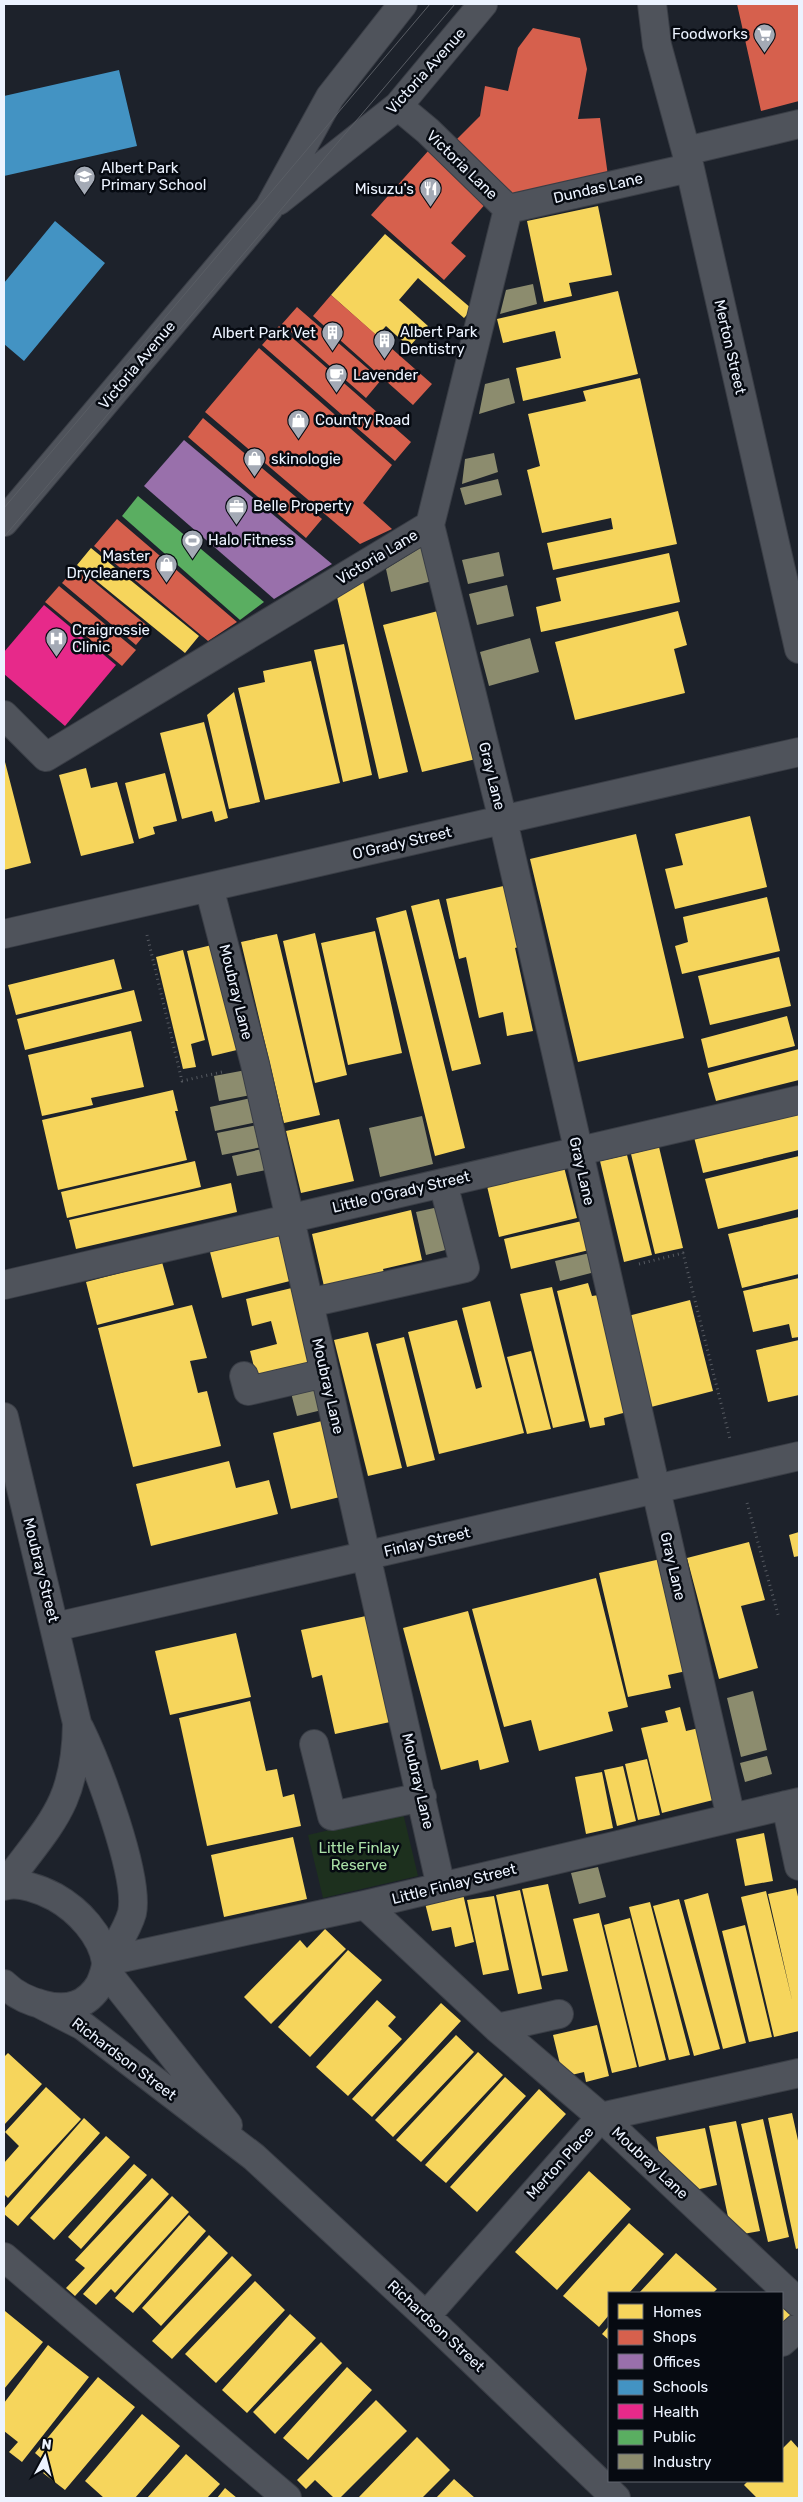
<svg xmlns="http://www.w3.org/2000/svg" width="803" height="2502" viewBox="0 0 803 2502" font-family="Rubik,sans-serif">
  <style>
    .green { fill: #1d301e }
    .homes { fill: #f6d55c }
    .shops { fill: #d6604d }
    .offices { fill: #9970ab }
    .schools { fill: #4393c3 }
    .health { fill: #e7298a }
    .public { fill: #5aae61 }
    .industry { fill: #8c8c6e }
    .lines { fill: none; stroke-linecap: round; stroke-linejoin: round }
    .minor-casing { stroke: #3a3e46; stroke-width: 30 }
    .path { stroke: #565a61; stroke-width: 3; stroke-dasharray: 1 4; stroke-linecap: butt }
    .minor { stroke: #4f535b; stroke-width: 28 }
    .tram { stroke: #5a5e65; stroke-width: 1 }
    .labels { text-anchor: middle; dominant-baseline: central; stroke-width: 5; stroke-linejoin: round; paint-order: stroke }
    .poi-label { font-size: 15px; fill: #ecf3ff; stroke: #060a11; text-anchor: start }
    .street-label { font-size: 15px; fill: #ecf3ff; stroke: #060a11 }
    .park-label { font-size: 15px; fill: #aae0a7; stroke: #060a11 }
  </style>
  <rect width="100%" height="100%" fill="#1d222b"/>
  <path class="green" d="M403 1813 418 1876 323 1898 308 1835Z"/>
  <path class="homes" d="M598 206 612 275 569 283 572 296 544 302 527 221Z
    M385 234 472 309 464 318 418 278 399 300 428 326 409 347 386 326 377 336 331 295Z
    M618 291 638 374 523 401 516 368 561 358 555 331 503 343 497 319Z
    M640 378 677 544 553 570 547 543 613 529 611 518 542 533 527 470 540 466 528 414 586 401 583 391Z
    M91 548 199 636 185 653 77 565Z
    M669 553 680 602 541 632 536 607 561 601 556 578Z
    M363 581 408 772 379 779 337 597Z
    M438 611 476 759 422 772 383 625Z
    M678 611 687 645 674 649 685 693 575 720 555 642Z
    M344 644 372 775 343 782 314 650Z
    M311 661 340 783 265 800 238 688 265 682 263 671Z
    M234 692 260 802 229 809 207 715Z
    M204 722 228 818 215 822 212 811 182 819 160 733Z
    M4 758 31 863 4 870Z
    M86 768 91 788 117 782 134 843 81 856 59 775Z
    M165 773 177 821 153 827 155 834 139 839 125 783Z
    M750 816 767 887 675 909 665 869 683 865 675 834Z
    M636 834 684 1038 578 1062 530 859Z
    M512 884 525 945 515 948 533 1031 507 1036 503 1012 479 1018 466 957 459 959 446 899Z
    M767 897 780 951 682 974 675 946 688 942 683 917Z
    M439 899 481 1064 452 1071 411 906Z
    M406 910 465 1148 435 1156 376 918Z
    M375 931 402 1053 348 1065 321 943Z
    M315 933 347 1075 315 1083 283 941Z
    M277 934 320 1115 284 1123 241 942Z
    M216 944 241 1049 212 1056 187 951Z
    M183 950 205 1040 191 1044 196 1067 183 1069 156 957Z
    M779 957 791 1006 710 1025 698 976Z
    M114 959 122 989 16 1015 8 985Z
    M134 990 142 1021 25 1050 17 1019Z
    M787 1016 795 1046 708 1068 701 1039Z
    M131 1031 144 1087 91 1098 93 1105 42 1116 28 1055Z
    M799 1049V1080L716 1101 708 1073Z
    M173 1090 178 1111H175L187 1160 58 1190 42 1120Z
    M799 1112V1150L703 1173 694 1137Z
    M339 1119 354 1181 301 1193 286 1131Z
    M659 1147 683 1248 655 1254 631 1154Z
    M627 1155 652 1255 624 1262 600 1161Z
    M799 1156V1209L718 1229 705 1179Z
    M195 1161 201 1187 67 1218 61 1192Z
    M564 1167 577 1218 499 1237 487 1186Z
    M231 1183 237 1212 76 1249 69 1220Z
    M411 1210 422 1260 383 1269 386 1280 326 1295 312 1234Z
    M799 1217V1274L742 1288 728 1234Z
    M582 1221 589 1250 511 1269 504 1239Z
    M282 1234 294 1280 222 1298 210 1252Z
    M162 1262 174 1305 97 1325 86 1282Z
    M799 1278V1337L792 1338 789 1324 753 1332 743 1291Z
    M588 1283 592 1296 599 1295 627 1412 604 1418 605 1425 590 1428 557 1291Z
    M296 1287 317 1367 258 1383 250 1351 277 1344 271 1321 252 1326 246 1299Z
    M552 1287 585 1421 553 1428 520 1294Z
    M690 1300 713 1391 651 1407 628 1316Z
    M490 1301 524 1433 439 1454 408 1332 457 1320 476 1389 482 1387 462 1308Z
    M192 1305 207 1358 190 1361 198 1393 207 1391 221 1446 133 1467 98 1328Z
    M368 1332 402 1468 368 1476 334 1340Z
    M404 1337 435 1460 407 1467 376 1344Z
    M799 1340V1395L768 1402 756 1350Z
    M531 1351 551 1429 527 1434 507 1357Z
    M326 1420 344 1496 291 1509 273 1433Z
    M229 1461 236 1488 269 1480 278 1514 151 1546 136 1484Z
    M799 1532V1556L794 1557 789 1535Z
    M749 1542 765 1600 741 1606 758 1668 719 1679 687 1558Z
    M665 1558 691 1670 668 1675 671 1688 628 1697 599 1573Z
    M596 1578 628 1707 608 1712 613 1731 539 1751 531 1720 504 1727 472 1609Z
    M468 1611 509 1762 480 1770 478 1760 441 1770 403 1628Z
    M366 1616 390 1722 335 1734 322 1675 312 1678 301 1630Z
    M236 1633 251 1697 170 1715 155 1651Z
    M250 1701 266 1771 277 1769 283 1797 294 1794 301 1826 207 1846 179 1718Z
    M680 1707 686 1731 699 1728 717 1799 662 1813 641 1728 668 1722 665 1711Z
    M647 1759 660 1815 638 1820 625 1764Z
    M623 1766 636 1821 617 1826 604 1770Z
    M602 1772 613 1828 586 1834 575 1777Z
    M764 1833 773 1881 745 1886 736 1839Z
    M293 1837 307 1899 224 1917 211 1855Z
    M548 1884 568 1971 542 1976 522 1889Z
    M796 1888 799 1901 798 2026 768 1894Z
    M520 1890 542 1989 518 1994 496 1895Z
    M766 1891 799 2029V2031L774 2037 741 1897Z
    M708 1893 746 2043 723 2049 684 1900Z
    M463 1894 474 1942 455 1947 451 1927 432 1931 425 1903Z
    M494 1896 509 1970 483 1975 467 1900Z
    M679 1899 720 2049 694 2056 653 1906Z
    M650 1902 690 2055 669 2060 629 1907Z
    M599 1913 637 2067 612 2073 573 1919Z
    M630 1918 666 2060 639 2067 604 1925Z
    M745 1925 772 2037 749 2042 722 1931Z
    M325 1929 346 1949 271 2024 244 1997 300 1940 307 1948Z
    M348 1950 382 1980 310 2057 278 2027Z
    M377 2000 396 2017 388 2026 402 2039 348 2096 316 2067Z
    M441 2003 461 2021 372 2117 352 2099Z
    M597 2025 609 2076 586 2082 584 2072 563 2077 553 2035Z
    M456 2035 474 2052 393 2137 375 2120Z
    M478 2052 503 2075 421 2162 396 2140Z
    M8 2053 42 2084 4 2125V2057Z
    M505 2077 526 2096 446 2183 425 2165Z
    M46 2087 81 2119 8 2198 4 2194V2163L19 2146 5 2132Z
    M539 2089 566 2114 477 2212 450 2187Z
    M792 2113 799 2145V2248L796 2249 768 2118Z
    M84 2118 100 2133 18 2226 4 2214V2209Z
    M763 2119 789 2237 768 2242 741 2124Z
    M736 2121 760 2231 732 2236 709 2126Z
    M705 2128 717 2185 691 2191 661 2164 656 2137Z
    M106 2136 130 2157 54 2240 30 2218Z
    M134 2164 147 2175 81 2249 68 2237Z
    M589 2171 631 2209 557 2290 515 2252Z
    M152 2178 169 2194 75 2296 66 2288 85 2268 75 2260Z
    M172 2196 189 2212 115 2293 111 2289 96 2305 83 2294Z
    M189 2215 206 2231 133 2313 115 2298Z
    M629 2223 664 2254 629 2293H609V2315L599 2327 563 2296Z
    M209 2235 228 2253 161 2326 142 2308Z
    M676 2253 717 2289 713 2293H639Z
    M232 2256 252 2275 172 2359 152 2341Z
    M255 2281 285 2310 216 2383 185 2354Z
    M782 2293 799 2315 782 2331Z
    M5 2311 43 2342 4 2389V2313Z
    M290 2314 316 2338 247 2413 222 2390Z
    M609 2326V2340L602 2334Z
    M321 2342 342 2363 275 2434 253 2412Z
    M48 2345 89 2377 22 2462 9 2452 18 2442 4 2431V2403Z
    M347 2367 372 2390 308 2460 283 2438Z
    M98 2377 135 2407 65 2490 43 2473 50 2466 35 2453Z
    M376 2400 407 2431 340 2498H334L315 2480 306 2489 297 2480Z
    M142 2414 180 2446 135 2498H104L85 2481Z
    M417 2437 450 2470 422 2498H360L359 2497Z
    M791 2440 799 2449V2498H757L744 2485 748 2481H782V2449Z
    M186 2454 220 2484 207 2498H147Z
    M454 2479 475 2498H436Z
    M225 2488 237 2498H217Z"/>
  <path class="shops" d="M737 4H799V101L761 111Z
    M533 28 580 38 587 69 578 119 600 118 608 176 513 196 454 142 480 116 485 86 508 91 518 48Z
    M429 150 488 201 451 243 466 256 444 280 371 215Z
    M331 295 432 384 413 405 313 316Z
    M297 307 381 380 366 398 282 324Z
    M279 326 411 442 395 461 262 345Z
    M259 348 392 465 363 503 392 529 360 544 205 412Z
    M203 418 322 519 306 538 188 437Z
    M117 519 237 622 208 641 94 546Z
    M76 567 150 628 136 645 62 583Z
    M59 586 136 650 122 666 45 602Z"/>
  <path class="offices" d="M184 440 332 564 274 599 144 486Z"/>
  <path class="schools" d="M119 70 137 146 4 176V96Z
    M55 221 105 263 24 361 4 344V283Z"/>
  <path class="health" d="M44 605 116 665 65 726 4 674V652Z"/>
  <path class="public" d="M138 496 264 602 240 620 122 516Z"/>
  <path class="industry" d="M533 284 537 304 500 314 506 290Z
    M509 378 515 403 479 414 485 384Z
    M494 453 498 472 462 484 465 459Z
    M498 479 502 495 465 505 460 488Z
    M425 545 432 581 391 592 386 569Z
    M499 552 504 576 468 584 462 560Z
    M507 585 514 616 477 625 469 594Z
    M530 638 539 672 489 686 480 652Z
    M246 1070 251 1095 219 1101 214 1076Z
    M251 1098 257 1122 215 1131 210 1107Z
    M422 1116 433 1164 380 1177 369 1128Z
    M257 1125 262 1147 222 1155 217 1133Z
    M262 1149 266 1170 237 1176 232 1156Z
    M443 1206 453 1248 426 1255 416 1212Z
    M590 1253 595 1272 560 1281 555 1261Z
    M315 1383 322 1410 297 1416 290 1389Z
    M753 1691 767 1750 741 1757 727 1698Z
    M767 1756 772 1774 745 1782 740 1763Z
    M598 1867 606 1897 579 1904 571 1873Z"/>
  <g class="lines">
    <defs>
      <path id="minor" d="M652 4 657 45 686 151 799 649
        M398 106 428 131 508 209
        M686 151 799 124
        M278 201 398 106 483 4
        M508 209 689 168
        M4 522 269 208 330 97 403 4
        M430 525 503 820 731 1818
        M4 715 46 757 430 525 508 209
        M209 887 255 1064 441 1887
        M4 934 799 752
        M4 1285 799 1100
        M309 1303 465 1268 443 1183
        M244 1376 248 1391 325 1373
        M4 1417 77 1723C76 1805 50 1823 5 1885
        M55 1627 799 1456
        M80 1729C97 1764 140 1877 132 1913 127 1931 114 1948 106 1965
        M314 1744 332 1816 422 1797
        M786 1805 799 1866
        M4 1886C19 1881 42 1890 55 1897 78 1910 102 1935 106 1962 106 1970 103 1977 100 1984 87 2006 67 2011 44 2005 28 2001 15 1995 4 1984
        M365 1905 497 2028 601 2117 799 2303
        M108 1961 365 1905 799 1802
        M105 1970 228 2125
        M38 2003 83 2026 254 2157 426 2316 616 2498
        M497 2028 559 2014
        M4 2257 287 2498
        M426 2316 601 2117 799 2073
        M782 2342 799 2327"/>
    </defs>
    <use href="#minor" class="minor-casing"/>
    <path class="path" d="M147 935 182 1081 222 1072
      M639 1264 683 1253 730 1439
      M747 1503 779 1618"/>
    <use href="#minor" class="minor"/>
    <path class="tram" d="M4 508 430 4
      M4 537 455 4"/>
  </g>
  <defs>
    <symbol id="supermarket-pin" viewBox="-11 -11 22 30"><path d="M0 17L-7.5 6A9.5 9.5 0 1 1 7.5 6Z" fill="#a4aab5" stroke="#060a11"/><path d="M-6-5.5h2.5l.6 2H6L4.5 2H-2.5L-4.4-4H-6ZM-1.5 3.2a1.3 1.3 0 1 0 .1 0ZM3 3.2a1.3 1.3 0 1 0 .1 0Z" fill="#fff"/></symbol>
    <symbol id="school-pin" viewBox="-11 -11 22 30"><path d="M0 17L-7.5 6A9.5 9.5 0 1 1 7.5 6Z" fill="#a4aab5" stroke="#060a11"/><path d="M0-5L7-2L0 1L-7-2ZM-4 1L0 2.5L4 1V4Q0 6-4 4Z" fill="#fff"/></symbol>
    <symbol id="restaurant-pin" viewBox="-11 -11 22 30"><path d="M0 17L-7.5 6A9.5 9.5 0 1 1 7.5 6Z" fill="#a4aab5" stroke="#060a11"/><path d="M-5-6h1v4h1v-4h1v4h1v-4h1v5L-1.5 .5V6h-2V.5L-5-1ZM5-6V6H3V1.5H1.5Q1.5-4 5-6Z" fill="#fff"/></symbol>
    <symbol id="building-pin" viewBox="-11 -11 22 30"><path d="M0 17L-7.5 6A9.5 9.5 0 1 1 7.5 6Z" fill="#a4aab5" stroke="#060a11"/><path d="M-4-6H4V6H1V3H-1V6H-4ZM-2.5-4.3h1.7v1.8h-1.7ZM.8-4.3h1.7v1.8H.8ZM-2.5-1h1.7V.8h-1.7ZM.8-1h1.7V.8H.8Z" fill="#fff"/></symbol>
    <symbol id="cafe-pin" viewBox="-11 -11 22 30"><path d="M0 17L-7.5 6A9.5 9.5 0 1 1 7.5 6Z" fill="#a4aab5" stroke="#060a11"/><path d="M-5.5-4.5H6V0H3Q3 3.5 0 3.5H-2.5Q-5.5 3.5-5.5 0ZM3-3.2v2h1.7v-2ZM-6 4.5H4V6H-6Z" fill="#fff"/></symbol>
    <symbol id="shop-pin" viewBox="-11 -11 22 30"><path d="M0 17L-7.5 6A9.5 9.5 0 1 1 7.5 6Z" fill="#a4aab5" stroke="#060a11"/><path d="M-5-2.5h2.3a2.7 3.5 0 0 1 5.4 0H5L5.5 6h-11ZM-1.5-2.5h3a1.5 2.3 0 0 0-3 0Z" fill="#fff"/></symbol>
    <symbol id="office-pin" viewBox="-11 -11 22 30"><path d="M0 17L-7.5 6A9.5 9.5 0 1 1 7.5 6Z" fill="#a4aab5" stroke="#060a11"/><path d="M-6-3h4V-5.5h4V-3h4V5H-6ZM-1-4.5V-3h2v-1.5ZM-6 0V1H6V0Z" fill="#fff"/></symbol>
    <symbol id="stadium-pin" viewBox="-11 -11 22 30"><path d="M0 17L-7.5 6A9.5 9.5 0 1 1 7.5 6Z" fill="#a4aab5" stroke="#060a11"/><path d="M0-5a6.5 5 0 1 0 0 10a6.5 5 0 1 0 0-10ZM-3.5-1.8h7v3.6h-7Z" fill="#fff"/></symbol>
    <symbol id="hospital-pin" viewBox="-11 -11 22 30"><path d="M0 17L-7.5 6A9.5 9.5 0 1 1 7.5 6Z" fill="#a4aab5" stroke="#060a11"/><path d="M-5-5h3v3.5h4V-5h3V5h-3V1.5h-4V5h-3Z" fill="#fff"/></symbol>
  </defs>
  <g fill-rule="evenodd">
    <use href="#supermarket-pin" x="752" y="22" width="25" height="34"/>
    <use href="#school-pin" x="72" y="164" width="25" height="34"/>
    <use href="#restaurant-pin" x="418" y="176" width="25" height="34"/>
    <use href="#building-pin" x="320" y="320" width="25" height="34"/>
    <use href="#building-pin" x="372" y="328" width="25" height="34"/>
    <use href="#cafe-pin" x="324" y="362" width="25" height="34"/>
    <use href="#shop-pin" x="286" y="408" width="25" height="34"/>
    <use href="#shop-pin" x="242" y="446" width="25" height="34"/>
    <use href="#office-pin" x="224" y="494" width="25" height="34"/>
    <use href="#stadium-pin" x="180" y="528" width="25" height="34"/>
    <use href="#shop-pin" x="154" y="552" width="25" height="34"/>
    <use href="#hospital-pin" x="44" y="626" width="25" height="34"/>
  </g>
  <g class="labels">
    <g class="poi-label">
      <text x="748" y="34" text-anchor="end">Foodworks</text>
      <text x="101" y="168">Albert Park<tspan x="101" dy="17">Primary School</tspan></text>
      <text x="414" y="189" text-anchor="end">Misuzu's</text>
      <text x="400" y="332">Albert Park<tspan x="400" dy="17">Dentistry</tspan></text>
      <text x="316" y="333" text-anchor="end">Albert Park Vet</text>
      <text x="353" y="375">Lavender</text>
      <text x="315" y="420">Country Road</text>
      <text x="271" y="459">skinologie</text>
      <text x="253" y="506">Belle Property</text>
      <text x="208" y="540">Halo Fitness</text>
      <text x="150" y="556" text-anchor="end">Master<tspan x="150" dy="17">Drycleaners</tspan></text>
      <text x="72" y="630">Craigrossie<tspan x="72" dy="17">Clinic</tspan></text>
    </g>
    <g class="street-label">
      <text transform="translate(426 71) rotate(-48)">Victoria Avenue</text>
      <text transform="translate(462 165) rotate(44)">Victoria Lane</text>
      <text transform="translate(598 188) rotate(-13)">Dundas Lane</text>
      <text transform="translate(730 347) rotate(77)">Merton Street</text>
      <text transform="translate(137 365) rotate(-50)">Victoria Avenue</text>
      <text transform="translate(377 557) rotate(-31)">Victoria Lane</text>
      <text transform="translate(492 776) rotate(76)">Gray Lane</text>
      <text transform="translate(402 843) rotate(-13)">O'Grady Street</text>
      <text transform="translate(236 992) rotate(76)">Moubray Lane</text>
      <text transform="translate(582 1171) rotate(77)">Gray Lane</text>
      <text transform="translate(401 1192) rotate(-13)">Little O'Grady Street</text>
      <text transform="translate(328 1386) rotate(77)">Moubray Lane</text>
      <text transform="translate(427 1542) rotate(-13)">Finlay Street</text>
      <text transform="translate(673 1566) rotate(77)">Gray Lane</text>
      <text transform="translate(41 1570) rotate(76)">Moubray Street</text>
      <text transform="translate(418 1781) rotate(77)">Moubray Lane</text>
      <text transform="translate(454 1884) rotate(-14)">Little Finlay Street</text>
      <text transform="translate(124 2059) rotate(37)">Richardson Street</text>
      <text transform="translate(560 2163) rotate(-48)">Merton Place</text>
      <text transform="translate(650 2163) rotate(43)">Moubray Lane</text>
      <text transform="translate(436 2326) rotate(43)">Richardson Street</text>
    </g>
    <g class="park-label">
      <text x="359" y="1848">Little Finlay<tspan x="359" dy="17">Reserve</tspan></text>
    </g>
  </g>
  <rect width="803" height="2502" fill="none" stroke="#ecf3ff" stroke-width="10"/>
  <rect x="608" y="2292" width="175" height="190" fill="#060a11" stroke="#626770"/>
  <rect x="618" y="2304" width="25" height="15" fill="#f6d55c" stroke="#626770"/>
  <text x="653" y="2317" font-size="15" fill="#ecf3ff">Homes</text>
  <rect x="618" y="2330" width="25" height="15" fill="#d6604d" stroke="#626770"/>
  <text x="653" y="2342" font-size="15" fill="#ecf3ff">Shops</text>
  <rect x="618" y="2354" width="25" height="15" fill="#9970ab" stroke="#626770"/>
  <text x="653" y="2367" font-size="15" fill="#ecf3ff">Offices</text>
  <rect x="618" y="2380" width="25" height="15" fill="#4393c3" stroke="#626770"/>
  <text x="653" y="2392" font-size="15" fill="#ecf3ff">Schools</text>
  <rect x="618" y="2404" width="25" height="15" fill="#e7298a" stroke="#626770"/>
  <text x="653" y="2417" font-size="15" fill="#ecf3ff">Health</text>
  <rect x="618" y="2430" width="25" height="15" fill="#5aae61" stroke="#626770"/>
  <text x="653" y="2442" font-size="15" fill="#ecf3ff">Public</text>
  <rect x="618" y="2454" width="25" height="15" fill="#8c8c6e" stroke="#626770"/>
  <text x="653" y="2467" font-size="15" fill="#ecf3ff">Industry</text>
  <g transform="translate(45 2457) rotate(7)" stroke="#060a11" stroke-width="4" paint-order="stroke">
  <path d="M0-4L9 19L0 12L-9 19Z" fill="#ecf3ff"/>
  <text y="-8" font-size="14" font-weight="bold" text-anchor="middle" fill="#ecf3ff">N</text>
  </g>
</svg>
